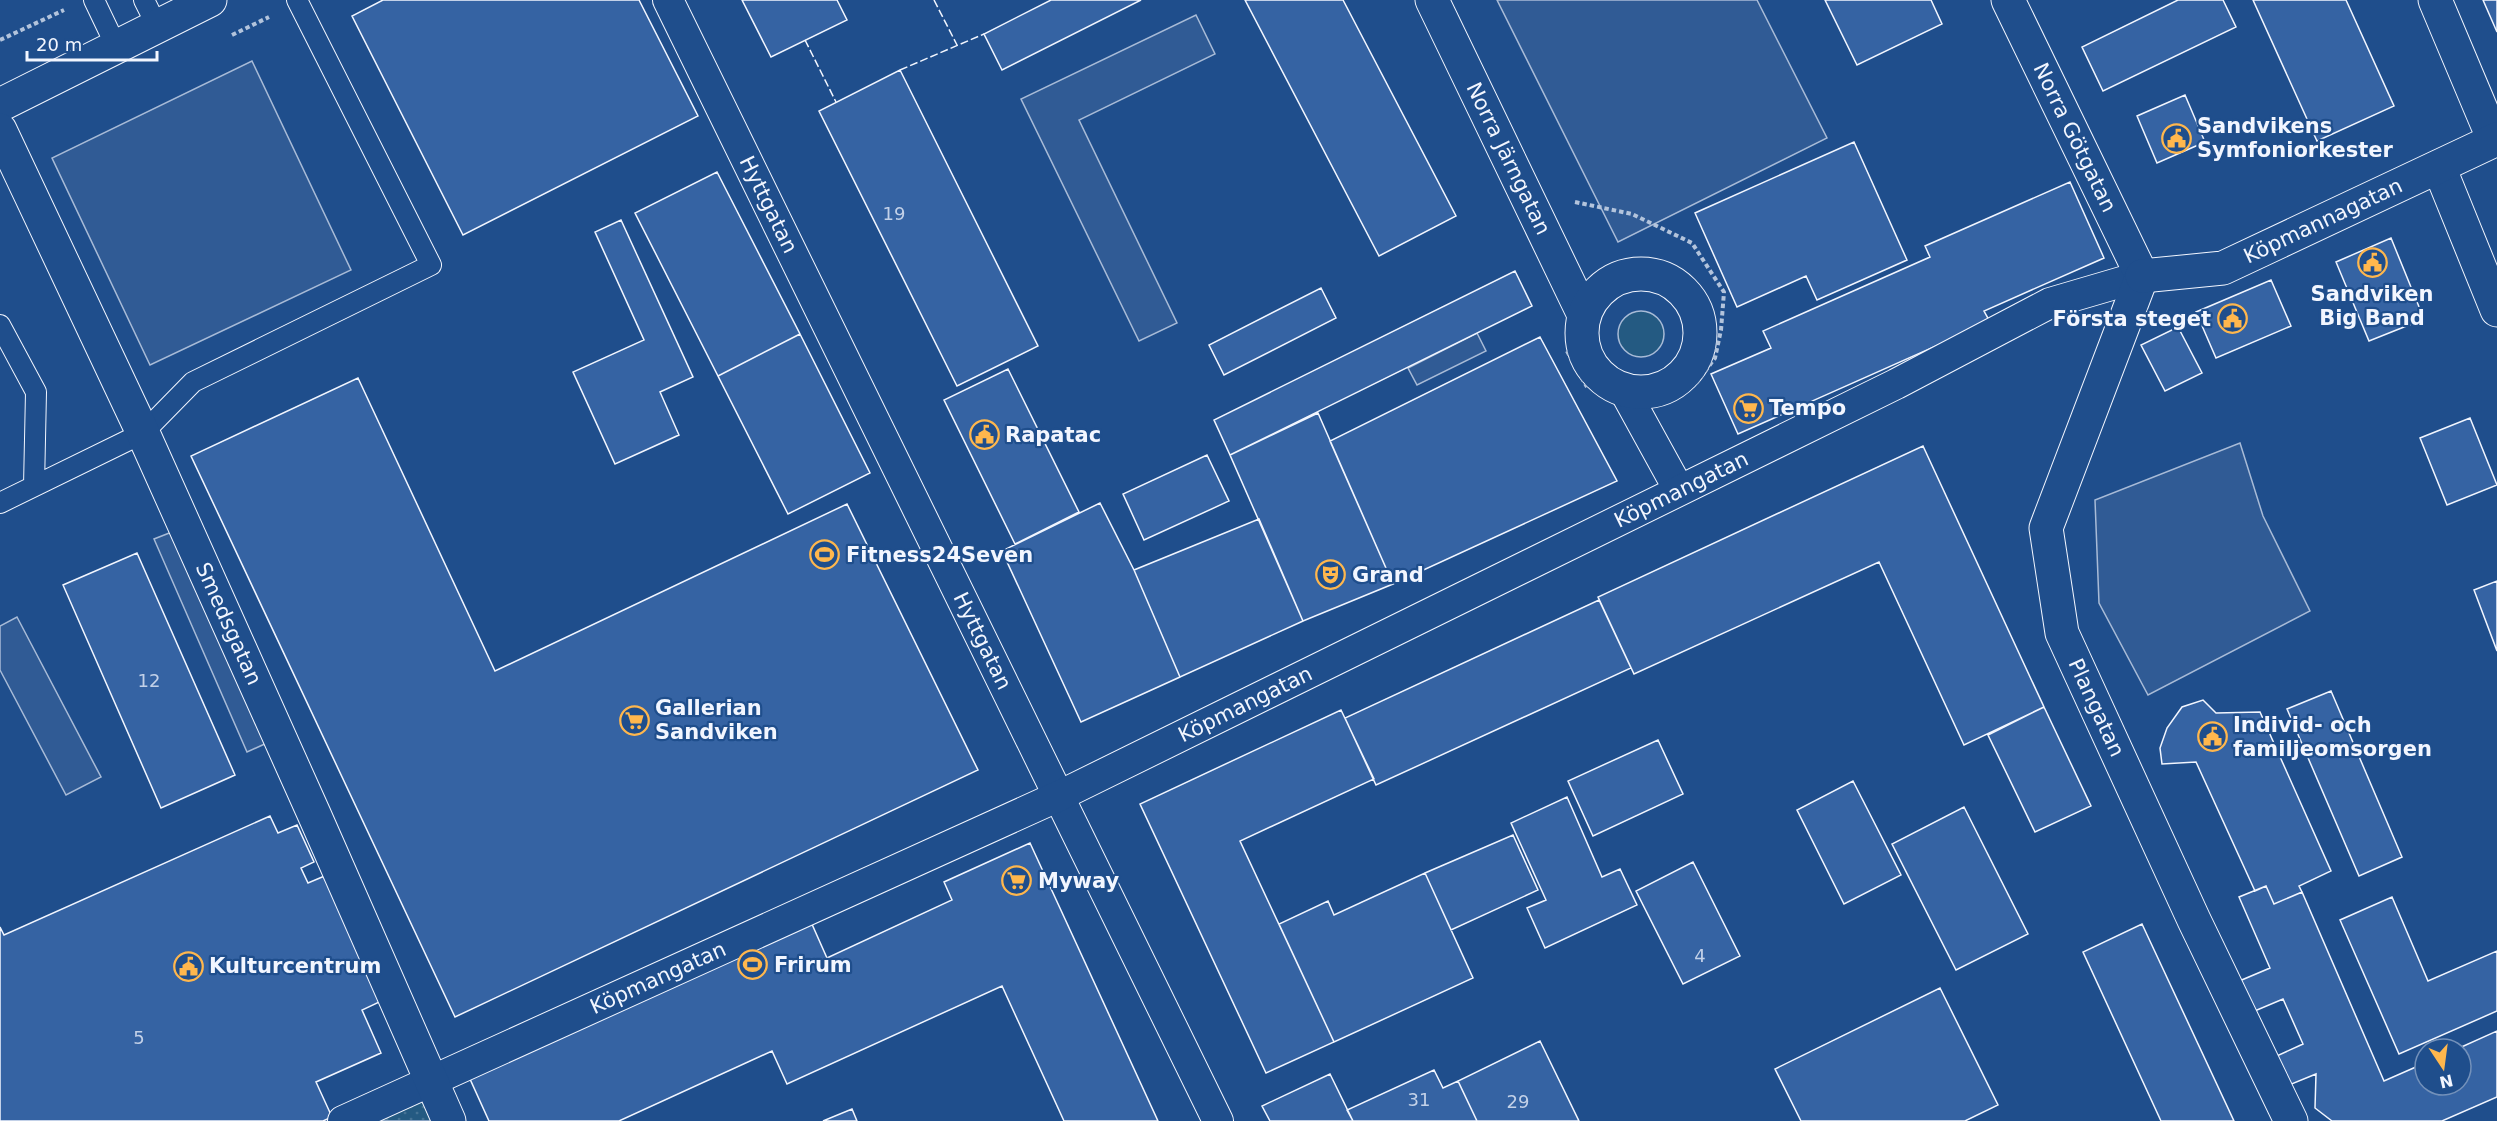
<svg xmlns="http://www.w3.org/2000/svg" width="2497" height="1121" viewBox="0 0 2497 1121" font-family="'DejaVu Sans',sans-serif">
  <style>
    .grass { fill: #245a82; stroke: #a8bbd7; stroke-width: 1.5 }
    .park { fill: url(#park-dots); stroke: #a8bbd7; stroke-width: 1.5 }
    .parking { fill: #305b95; stroke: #a8bbd7; stroke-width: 1.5 }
    .building { fill: #3563a3; stroke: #f2f6ff; stroke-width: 1.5 }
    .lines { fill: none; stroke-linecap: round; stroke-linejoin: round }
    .service-casing { stroke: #f2f6ff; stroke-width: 22 }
    .pedestrian-casing { stroke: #f2f6ff; stroke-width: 32 }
    .minor-casing { stroke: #f2f6ff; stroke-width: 35 }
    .path { stroke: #b3c4dc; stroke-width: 4; stroke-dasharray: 4.5 3; stroke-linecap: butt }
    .service { stroke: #1f4e8c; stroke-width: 20 }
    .pedestrian { stroke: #1f4e8c; stroke-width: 30 }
    .minor { stroke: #1f4e8c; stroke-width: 33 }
    .fence { stroke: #f2f6ff; stroke-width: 1.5; stroke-dasharray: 8 3; stroke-linecap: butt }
    .labels { text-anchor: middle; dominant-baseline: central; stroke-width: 4.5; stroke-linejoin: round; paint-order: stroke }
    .number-label { font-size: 18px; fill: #c3d1e8 }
    .poi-label { font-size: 21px; font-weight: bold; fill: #f2f6ff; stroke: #1f4e8c; text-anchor: start }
    .street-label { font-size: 21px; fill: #f2f6ff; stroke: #1f4e8c }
  </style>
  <defs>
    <pattern id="park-dots" width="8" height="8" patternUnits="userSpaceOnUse" patternTransform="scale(1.5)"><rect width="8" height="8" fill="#245a82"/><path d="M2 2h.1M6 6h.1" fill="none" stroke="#447295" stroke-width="1.8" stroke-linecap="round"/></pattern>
  </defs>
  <rect width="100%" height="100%" fill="#1f4e8c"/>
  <path class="grass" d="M1618 334a23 23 0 1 1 46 0a23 23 0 1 1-46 0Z"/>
  <path class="park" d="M431 1081 449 1121H343Z"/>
  <path class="parking" d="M1497 0H1757L1827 138 1618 242Z
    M1196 15 1215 54 1079 120 1177 323 1139 341 1021 99Z
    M252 61 351 270 150 365 52 158Z
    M1477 333 1486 351 1417 385 1408 368Z
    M2240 443 2263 516 2310 611 2148 695 2099 603 2095 500Z
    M177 530 269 742 247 752 154 539Z
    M17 617 101 777 66 795 0 670V626Z"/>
  <path class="building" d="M383 0H639L698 116 463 235 352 16Z
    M742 0H837L847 20 771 57Z
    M1051 0H1141L1002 70 984 34Z
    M1245 0H1343L1456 216 1379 256Z
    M1825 0H1931L1942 24 1857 65Z
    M2178 0H2223L2236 27 2103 91 2082 47Z
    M2253 0H2346L2394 106 2317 141Z
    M2483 0H2497V32Z
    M900 70 1038 346 957 386 819 111Z
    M2185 95 2205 142 2157 163 2137 116Z
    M1854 142 1907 260 1817 300 1806 276 1737 307 1695 213Z
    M717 172 800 334 718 376 635 213Z
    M2070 182 2104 258 1984 311 1990 322 1738 434 1711 374 1771 348 1763 331 1930 257 1925 246Z
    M621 220 693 377 660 392 679 435 615 464 573 372 644 340 595 232Z
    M2391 238 2424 319 2369 341 2336 262Z
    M1515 271 1532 306 1230 455 1214 420Z
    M2271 280 2291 326 2216 358 2196 312Z
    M1321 288 1336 318 1224 375 1209 345Z
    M2178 327 2202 373 2165 391 2141 345Z
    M800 334 870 473 788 514 718 376Z
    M1540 337 1617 481 1393 584 1330 441Z
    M1008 369 1079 512 1015 544 944 400Z
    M358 378 495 671 847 504 978 770 455 1017 191 456Z
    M1318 413 1393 584 1303 621 1230 455Z
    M2470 418 2497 485 2447 505 2420 438Z
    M1923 446 2044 707 1964 745 1879 562 1634 674 1598 597Z
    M1207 455 1229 501 1144 540 1123 494Z
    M1100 503 1134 570 1180 677 1081 722 1002 551Z
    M1259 519 1303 621 1180 677 1134 570Z
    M137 553 235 775 161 808 63 585Z
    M2497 581V651L2474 590Z
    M1599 600 1631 668 1376 785 1345 718Z
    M2331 691 2402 857 2359 876 2287 709Z
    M2203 700 2216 713 2260 712 2331 871 2299 886 2302 892 2274 904 2266 886 2255 891 2196 762 2162 764 2160 748 2167 728 2182 707Z
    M2044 707 2091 806 2035 832 1988 735Z
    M1341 710 1374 779 1240 841 1334 1042 1266 1073 1140 804Z
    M1658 740 1683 794 1593 836 1568 781Z
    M1853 781 1901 875 1844 904 1797 810Z
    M1567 797 1602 877 1620 869 1637 905 1545 948 1527 908 1546 900 1511 823Z
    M1964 807 2028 934 1956 970 1892 844Z
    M270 816 278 833 297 825 314 862 301 868 308 883 334 872 390 997 362 1010 381 1053 316 1082 332 1117 323 1121H0V927L4 935Z
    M1513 835 1538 890 1451 930 1425 873Z
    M1030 843 1158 1121H1064L1002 986 787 1084 772 1051 619 1121H489L470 1079 811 922 827 958 952 900 944 882Z
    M1693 862 1740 956 1683 984 1636 891Z
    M1425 873 1473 978 1334 1042 1279 924 1328 901 1334 915Z
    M2266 886 2274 904 2302 892 2384 1081 2425 1063V1085H2461V1049H2457L2497 1031V1097L2442 1121H2332L2315 1108 2316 1074 2284 1087 2270 1059 2303 1044 2283 999 2250 1013 2237 982 2270 968 2239 897Z
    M2392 897 2428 981 2497 951V1011L2399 1054 2340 920Z
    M2142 924 2234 1121H2161L2083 952Z
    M1940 988 1998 1105 1965 1121H1801L1775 1069Z
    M1540 1041 1579 1121H1477L1458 1081Z
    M1434 1070 1443 1088 1458 1081 1477 1121H1353L1347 1110Z
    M1330 1074 1353 1121H1270L1262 1106Z
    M852 1109 857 1121H823Z"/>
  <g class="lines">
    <defs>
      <path id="service" d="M94 0 116 46
        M144 0 157 26
        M0 325 36 392 34 486
        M0 503 143 433 193 382 431 265 297 0"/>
      <g id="pedestrian">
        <path id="s1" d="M668 0 1218 1121"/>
        <path d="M1624 390 1679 490"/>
        <path id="s2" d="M343 1121 1059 796 1896 384 2050 303 2142 276"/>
      </g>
      <g id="minor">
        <path id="s3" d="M1432 0 1584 315"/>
        <path id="s4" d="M2008 0 2142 276"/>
        <path d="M2435 0 2494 140"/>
        <path d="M0 105 210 0"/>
        <path id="s5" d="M0 130 143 433 314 814 449 1121"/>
        <path d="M2439 167 2497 310"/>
        <circle cx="1641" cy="333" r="59"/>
        <path id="s6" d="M2142 276 2046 528 2062 633 2194 920 2291 1121"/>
        <path id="s7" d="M2142 276 2223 268 2497 139"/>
      </g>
    </defs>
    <use href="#service" class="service-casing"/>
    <use href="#pedestrian" class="pedestrian-casing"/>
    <use href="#minor" class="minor-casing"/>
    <path class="path" d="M232 35 269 17
      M0 40 64 10
      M1575 202 1632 214 1692 243 1724 292 1721 330 1715 358 1697 382 1671 399
      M1567 351 1587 387"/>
    <use href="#service" class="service"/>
    <use href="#pedestrian" class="pedestrian"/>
    <use href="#minor" class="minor"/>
    <path class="fence" d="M934 0 957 45
      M805 40 836 102
      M900 70 984 34"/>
  </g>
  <defs>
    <symbol id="civic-ring" viewBox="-11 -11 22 22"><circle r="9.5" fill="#1f4e8c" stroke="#ffb74d" stroke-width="1.5"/><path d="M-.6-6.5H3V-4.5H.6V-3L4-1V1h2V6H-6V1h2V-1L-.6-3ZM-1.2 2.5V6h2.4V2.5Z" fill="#ffb74d"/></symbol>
    <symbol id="supermarket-ring" viewBox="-11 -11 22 22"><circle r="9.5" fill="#1f4e8c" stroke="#ffb74d" stroke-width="1.5"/><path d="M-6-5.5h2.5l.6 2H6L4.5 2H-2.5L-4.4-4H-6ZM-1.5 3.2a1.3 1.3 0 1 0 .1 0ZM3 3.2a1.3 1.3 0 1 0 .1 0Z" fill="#ffb74d"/></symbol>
    <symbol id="stadium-ring" viewBox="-11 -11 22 22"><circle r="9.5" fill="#1f4e8c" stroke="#ffb74d" stroke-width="1.5"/><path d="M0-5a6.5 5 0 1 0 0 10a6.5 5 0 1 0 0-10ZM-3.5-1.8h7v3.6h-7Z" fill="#ffb74d"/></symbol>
    <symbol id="theatre-ring" viewBox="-11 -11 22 22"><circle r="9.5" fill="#1f4e8c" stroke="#ffb74d" stroke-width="1.5"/><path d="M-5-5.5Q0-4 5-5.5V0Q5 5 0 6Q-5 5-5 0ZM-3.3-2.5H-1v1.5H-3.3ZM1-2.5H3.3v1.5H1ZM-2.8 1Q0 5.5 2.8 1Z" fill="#ffb74d"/></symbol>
  </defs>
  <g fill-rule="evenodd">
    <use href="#civic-ring" x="2160" y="122" width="33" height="33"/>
    <use href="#civic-ring" x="2356" y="246" width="33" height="33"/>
    <use href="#civic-ring" x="2216" y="302" width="33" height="33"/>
    <use href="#supermarket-ring" x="1732" y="392" width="33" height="33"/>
    <use href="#civic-ring" x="968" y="418" width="33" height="33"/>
    <use href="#stadium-ring" x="808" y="538" width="33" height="33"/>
    <use href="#theatre-ring" x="1314" y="558" width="33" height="33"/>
    <use href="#supermarket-ring" x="618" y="704" width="33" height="33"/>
    <use href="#civic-ring" x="2196" y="720" width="33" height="33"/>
    <use href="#supermarket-ring" x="1000" y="864" width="33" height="33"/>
    <use href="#stadium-ring" x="736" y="948" width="33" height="33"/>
    <use href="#civic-ring" x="172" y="950" width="33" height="33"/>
  </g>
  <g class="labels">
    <g class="number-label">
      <text x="894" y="213">19</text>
      <text x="149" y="680">12</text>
      <text x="1700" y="955">4</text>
      <text x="139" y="1037">5</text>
      <text x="1419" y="1099">31</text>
      <text x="1518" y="1101">29</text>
    </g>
    <g class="poi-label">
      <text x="2197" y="126">Sandvikens<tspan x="2197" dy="24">Symfoniorkester</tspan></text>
      <text x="2372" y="294" text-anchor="middle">Sandviken<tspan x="2372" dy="24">Big Band</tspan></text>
      <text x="2211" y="319" text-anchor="end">Första steget</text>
      <text x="1769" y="408">Tempo</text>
      <text x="1005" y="435">Rapatac</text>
      <text x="846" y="555">Fitness24Seven</text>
      <text x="1352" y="575">Grand</text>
      <text x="655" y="708">Gallerian<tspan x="655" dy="24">Sandviken</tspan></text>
      <text x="2233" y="725">Individ- och<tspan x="2233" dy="24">familjeomsorgen</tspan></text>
      <text x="1038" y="881">Myway</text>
      <text x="774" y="965">Frirum</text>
      <text x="209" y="966">Kulturcentrum</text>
    </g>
    <g class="street-label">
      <text stroke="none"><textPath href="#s4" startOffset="153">Norra Götgatan</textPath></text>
      <text stroke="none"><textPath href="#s3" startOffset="176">Norra Järngatan</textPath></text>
      <text stroke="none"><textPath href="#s1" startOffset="228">Hyttgatan</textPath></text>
      <text stroke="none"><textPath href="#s7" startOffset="192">Köpmannagatan</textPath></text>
      <text stroke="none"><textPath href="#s2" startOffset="1480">Köpmangatan</textPath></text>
      <text stroke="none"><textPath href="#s5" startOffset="544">Smedsgatan</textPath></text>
      <text stroke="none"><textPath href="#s1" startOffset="714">Hyttgatan</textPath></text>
      <text stroke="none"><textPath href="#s2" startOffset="994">Köpmangatan</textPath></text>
      <text stroke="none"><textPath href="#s6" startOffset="458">Plangatan</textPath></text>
      <text stroke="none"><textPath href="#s2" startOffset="346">Köpmangatan</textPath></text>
    </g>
  </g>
  <g transform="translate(2443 1067) rotate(167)"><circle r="28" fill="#1f4e8c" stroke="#7391ba" stroke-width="1.5"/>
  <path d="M0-4.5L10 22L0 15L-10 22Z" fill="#ffb74d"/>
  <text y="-9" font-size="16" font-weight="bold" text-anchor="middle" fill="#f2f6ff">N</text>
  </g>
  <path d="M27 51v9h130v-9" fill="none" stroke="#f2f6ff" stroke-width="3"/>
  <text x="36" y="51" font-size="18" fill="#f2f6ff" stroke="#1f4e8c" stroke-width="4.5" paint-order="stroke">20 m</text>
</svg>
